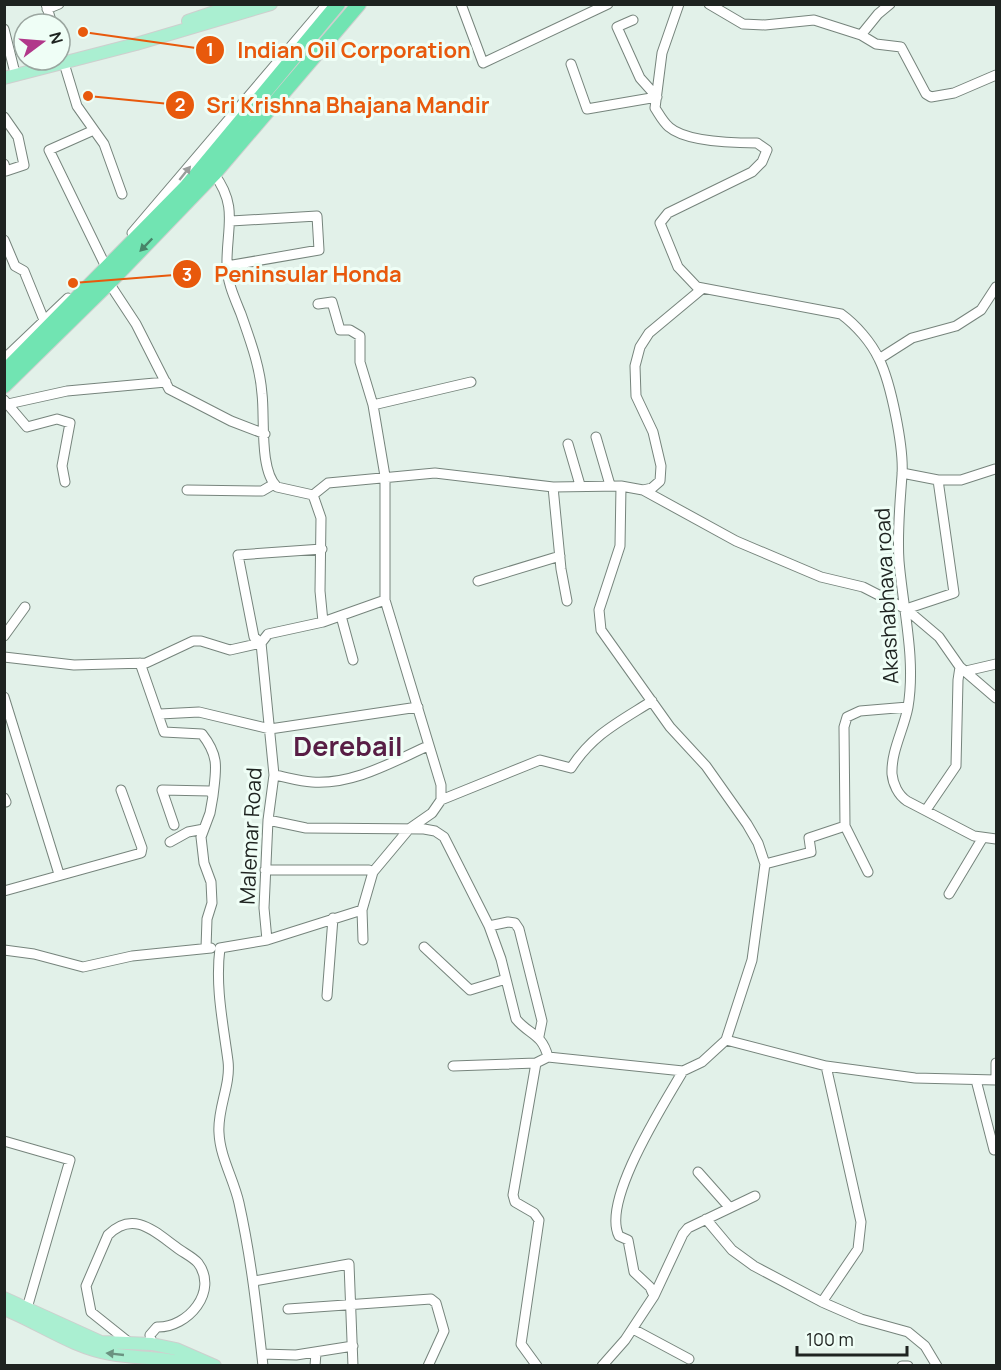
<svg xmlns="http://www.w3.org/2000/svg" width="1001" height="1370" viewBox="0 0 1001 1370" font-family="Manrope,sans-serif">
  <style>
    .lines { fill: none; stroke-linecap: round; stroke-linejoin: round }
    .minor-casing { stroke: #76847c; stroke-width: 11 }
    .major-casing { stroke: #cecfce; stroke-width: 14 }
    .highway-casing { stroke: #cecfce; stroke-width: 16 }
    .minor { stroke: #fff; stroke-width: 9 }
    .major { stroke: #aaefd1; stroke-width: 12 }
    .highway { stroke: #71e4b2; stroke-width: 14 }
    .oneway { fill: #9a9c9b }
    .oneway2 { fill: #488469 }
    .oneway3 { fill: #6b9381 }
    .labels { text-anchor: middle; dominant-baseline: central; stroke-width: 6; stroke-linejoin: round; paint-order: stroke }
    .street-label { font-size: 21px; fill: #1e2320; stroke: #effef6 }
    .district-label { font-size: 27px; font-weight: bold; fill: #581e45; stroke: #effef6 }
    .leader { fill: none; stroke: #e8590c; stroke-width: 2 }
    .callout-dot { fill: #e8590c; stroke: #effef6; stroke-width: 2 }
    .mark-label { font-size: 18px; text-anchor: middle; font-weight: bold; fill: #fff }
    .callout-label { font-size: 22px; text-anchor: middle; font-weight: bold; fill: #e8590c; stroke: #effef6; stroke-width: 6; stroke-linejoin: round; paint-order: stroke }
  </style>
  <rect width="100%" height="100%" fill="#e2f1e9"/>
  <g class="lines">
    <defs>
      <path id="minor" d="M46 4 52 24
        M461 4 483 63 608 4
        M679 4 662 53 655 108C659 114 663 122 669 127 686 142 735 143 757 143L767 150 762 162 752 172 668 213 660 223 678 267 697 287 841 314C856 325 871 342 879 359 891 383 904 448 902 475 900 504 897 532 899 561 903 609 916 659 908 707 904 729 891 751 892 774 893 784 898 795 907 801L974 836 996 839
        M709 4 743 24 765 25 814 20 861 35 878 14 890 4
        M47 9 59 4
        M633 20 617 27 640 78 657 97
        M4 29 14 69
        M861 35 876 44 901 47 926 94 931 97 954 93 996 75
        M60 50 77 106 94 130 49 150 107 269
        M571 64 587 109 657 97
        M4 117 18 137 24 165 6 171 4 164
        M94 130 104 144 122 194
        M214 174C239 207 226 229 227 266 227 282 235 299 241 314 250 340 260 366 262 394 265 418 259 470 277 487L313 495 321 518 320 591 323 622 268 634 261 643 274 775 268 820 264 908 267 940 220 948C215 986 223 1023 228 1061 231 1085 217 1109 219 1133 220 1157 234 1180 239 1203 251 1257 257 1311 263 1366
        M132 233 327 4
        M4 240 15 266 24 271 46 325
        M227 266 319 250 317 216 231 221
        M109 283 136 324 169 389 231 421 265 434
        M318 304 332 302 340 330H350L360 336V362L373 405 385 476V600
        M4 359 68 298
        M879 359 912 338 956 326 981 310 996 287
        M4 400 27 427 57 419 70 423 62 466 65 482
        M8 404 67 391 166 382
        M373 405 471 382
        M596 437 610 485
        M568 444 580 485
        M902 473 938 480H961L995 469
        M553 487 561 569 567 601
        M187 490 262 491 274 484
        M643 490 736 541 821 577 863 587 906 609 939 637 960 667 996 698
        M313 495 328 483 435 473 553 487 621 486 643 490 652 488 660 481 661 466 653 432 636 396 635 366 640 347 649 333 703 288
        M478 581 560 556
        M906 609 954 593 938 480
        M341 616 353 660
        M323 622 385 600 441 785V800L432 813 409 829 373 872 362 910 363 940
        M4 636 25 607
        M261 643 254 637 238 555 322 549
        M4 657 74 665 146 663 193 641H201L230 650 261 643
        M140 663 164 732 202 734C220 757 216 769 213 796
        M966 671 996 664
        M4 697 59 874
        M160 714 199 712 270 729 418 707
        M274 775C286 777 299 781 312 782 353 785 392 762 428 746
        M4 798 6 802
        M441 800 540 760 571 768C593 734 619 722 652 701
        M926 810 956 766 958 680 960 667
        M268 820 306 828 424 829 435 831 444 837 489 926 501 959 516 1019C529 1035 542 1033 548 1057L683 1071 702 1062 726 1040 752 960 765 864 758 843 747 824 706 766 670 727 601 630 599 610 620 546 621 486
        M174 825 162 790 210 791 213 796 210 813 201 837 204 863 211 882 212 903 207 919 206 948
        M170 842 188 832 204 829
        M765 864 811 852 809 838 845 826
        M265 870H369
        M868 872 845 826 844 727 847 717 860 711 908 707
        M4 891 141 853 142 848 121 790
        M949 894 982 839
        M489 926 508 922 515 923 519 929 542 1021 539 1036
        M267 940 362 910
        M424 947 470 990 506 979
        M4 950 34 954 83 967 132 956 211 948
        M327 996 333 918
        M726 1040 826 1066 861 1222 858 1249 822 1302
        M996 1063V1076
        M453 1066 536 1063
        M826 1066 915 1078 996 1080
        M976 1080 994 1150
        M4 1141 70 1160 25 1315
        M698 1172 730 1208
        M706 1219 732 1250 754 1266 822 1302 861 1319 908 1332 925 1346 937 1366
        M254 1281 349 1264 353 1366
        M654 1296 683 1234 688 1228 755 1196
        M288 1309 431 1299 436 1303 444 1331 428 1366
        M633 1329 689 1359
        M131 1344 91 1312 86 1286 108 1235C133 1210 154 1231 176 1247 182 1252 193 1257 198 1263 219 1291 188 1328 157 1327L150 1335 152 1344
        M262 1354 296 1355 353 1346
        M315 1366 316 1353
        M537 1366 521 1344 539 1220 534 1213 515 1202 513 1195 536 1063 548 1057
        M602 1366 625 1340 654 1296 650 1287 634 1272 628 1240 619 1236C601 1201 664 1104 683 1071
        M902 1366H908"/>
      <path id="major" d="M188 21 238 4
        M4 78 136 44 271 4
        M4 1298 101 1342 152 1344 176 1349 215 1366
        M4 1309C39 1323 73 1348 111 1354 138 1359 165 1356 193 1366"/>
      <path id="highway" d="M4 372 186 187 338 4
        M4 386 109 283 214 174 359 4"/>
    </defs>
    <use href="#minor" class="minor-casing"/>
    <use href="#major" class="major-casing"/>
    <use href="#highway" class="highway-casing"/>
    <use href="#minor" class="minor"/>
    <use href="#major" class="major"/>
    <use href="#highway" class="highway"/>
  </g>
  <defs><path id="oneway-solid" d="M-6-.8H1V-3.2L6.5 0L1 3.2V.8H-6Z" transform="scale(1.5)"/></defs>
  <use class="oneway" href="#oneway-solid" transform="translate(185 173) rotate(-51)"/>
  <use class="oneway2" href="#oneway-solid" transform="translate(146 245) rotate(134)"/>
  <use class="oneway3" href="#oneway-solid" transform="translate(115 1354) rotate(-174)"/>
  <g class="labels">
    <g class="street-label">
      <text transform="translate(886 596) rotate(-93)">Akashabhava road</text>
      <text transform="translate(250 836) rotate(-87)">Malemar Road</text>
    </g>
    <g class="district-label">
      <text x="348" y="745">Derebail</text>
    </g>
  </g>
  <path class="leader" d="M83 32L210 50M88 96L180 105M73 283L187 274"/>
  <g class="callout-dot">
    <circle cx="83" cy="32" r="6"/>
    <circle cx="88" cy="96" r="6"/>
    <circle cx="73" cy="283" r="6"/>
    <circle cx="210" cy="50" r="15"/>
    <circle cx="180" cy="105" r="15"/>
    <circle cx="187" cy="274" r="15"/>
  </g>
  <g class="mark-label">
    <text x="210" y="56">1</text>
    <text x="180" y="111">2</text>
    <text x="187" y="281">3</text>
  </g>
  <g class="callout-label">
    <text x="354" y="58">Indian Oil Corporation</text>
    <text x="348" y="113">Sri Krishna Bhajana Mandir</text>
    <text x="308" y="282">Peninsular Honda</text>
  </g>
  <rect width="1001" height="1370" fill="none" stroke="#1e2320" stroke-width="12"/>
  <g transform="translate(42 42) rotate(74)"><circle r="28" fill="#effef6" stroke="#9ba6a0" stroke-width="1.5"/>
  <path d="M0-4.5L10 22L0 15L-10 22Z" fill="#b1378a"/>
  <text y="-9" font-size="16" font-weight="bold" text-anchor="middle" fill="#1e2320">N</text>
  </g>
  <path d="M797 1346v9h110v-9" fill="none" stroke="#1e2320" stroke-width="3"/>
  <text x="806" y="1346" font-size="18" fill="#1e2320" stroke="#effef6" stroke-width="4.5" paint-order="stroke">100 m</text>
</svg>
